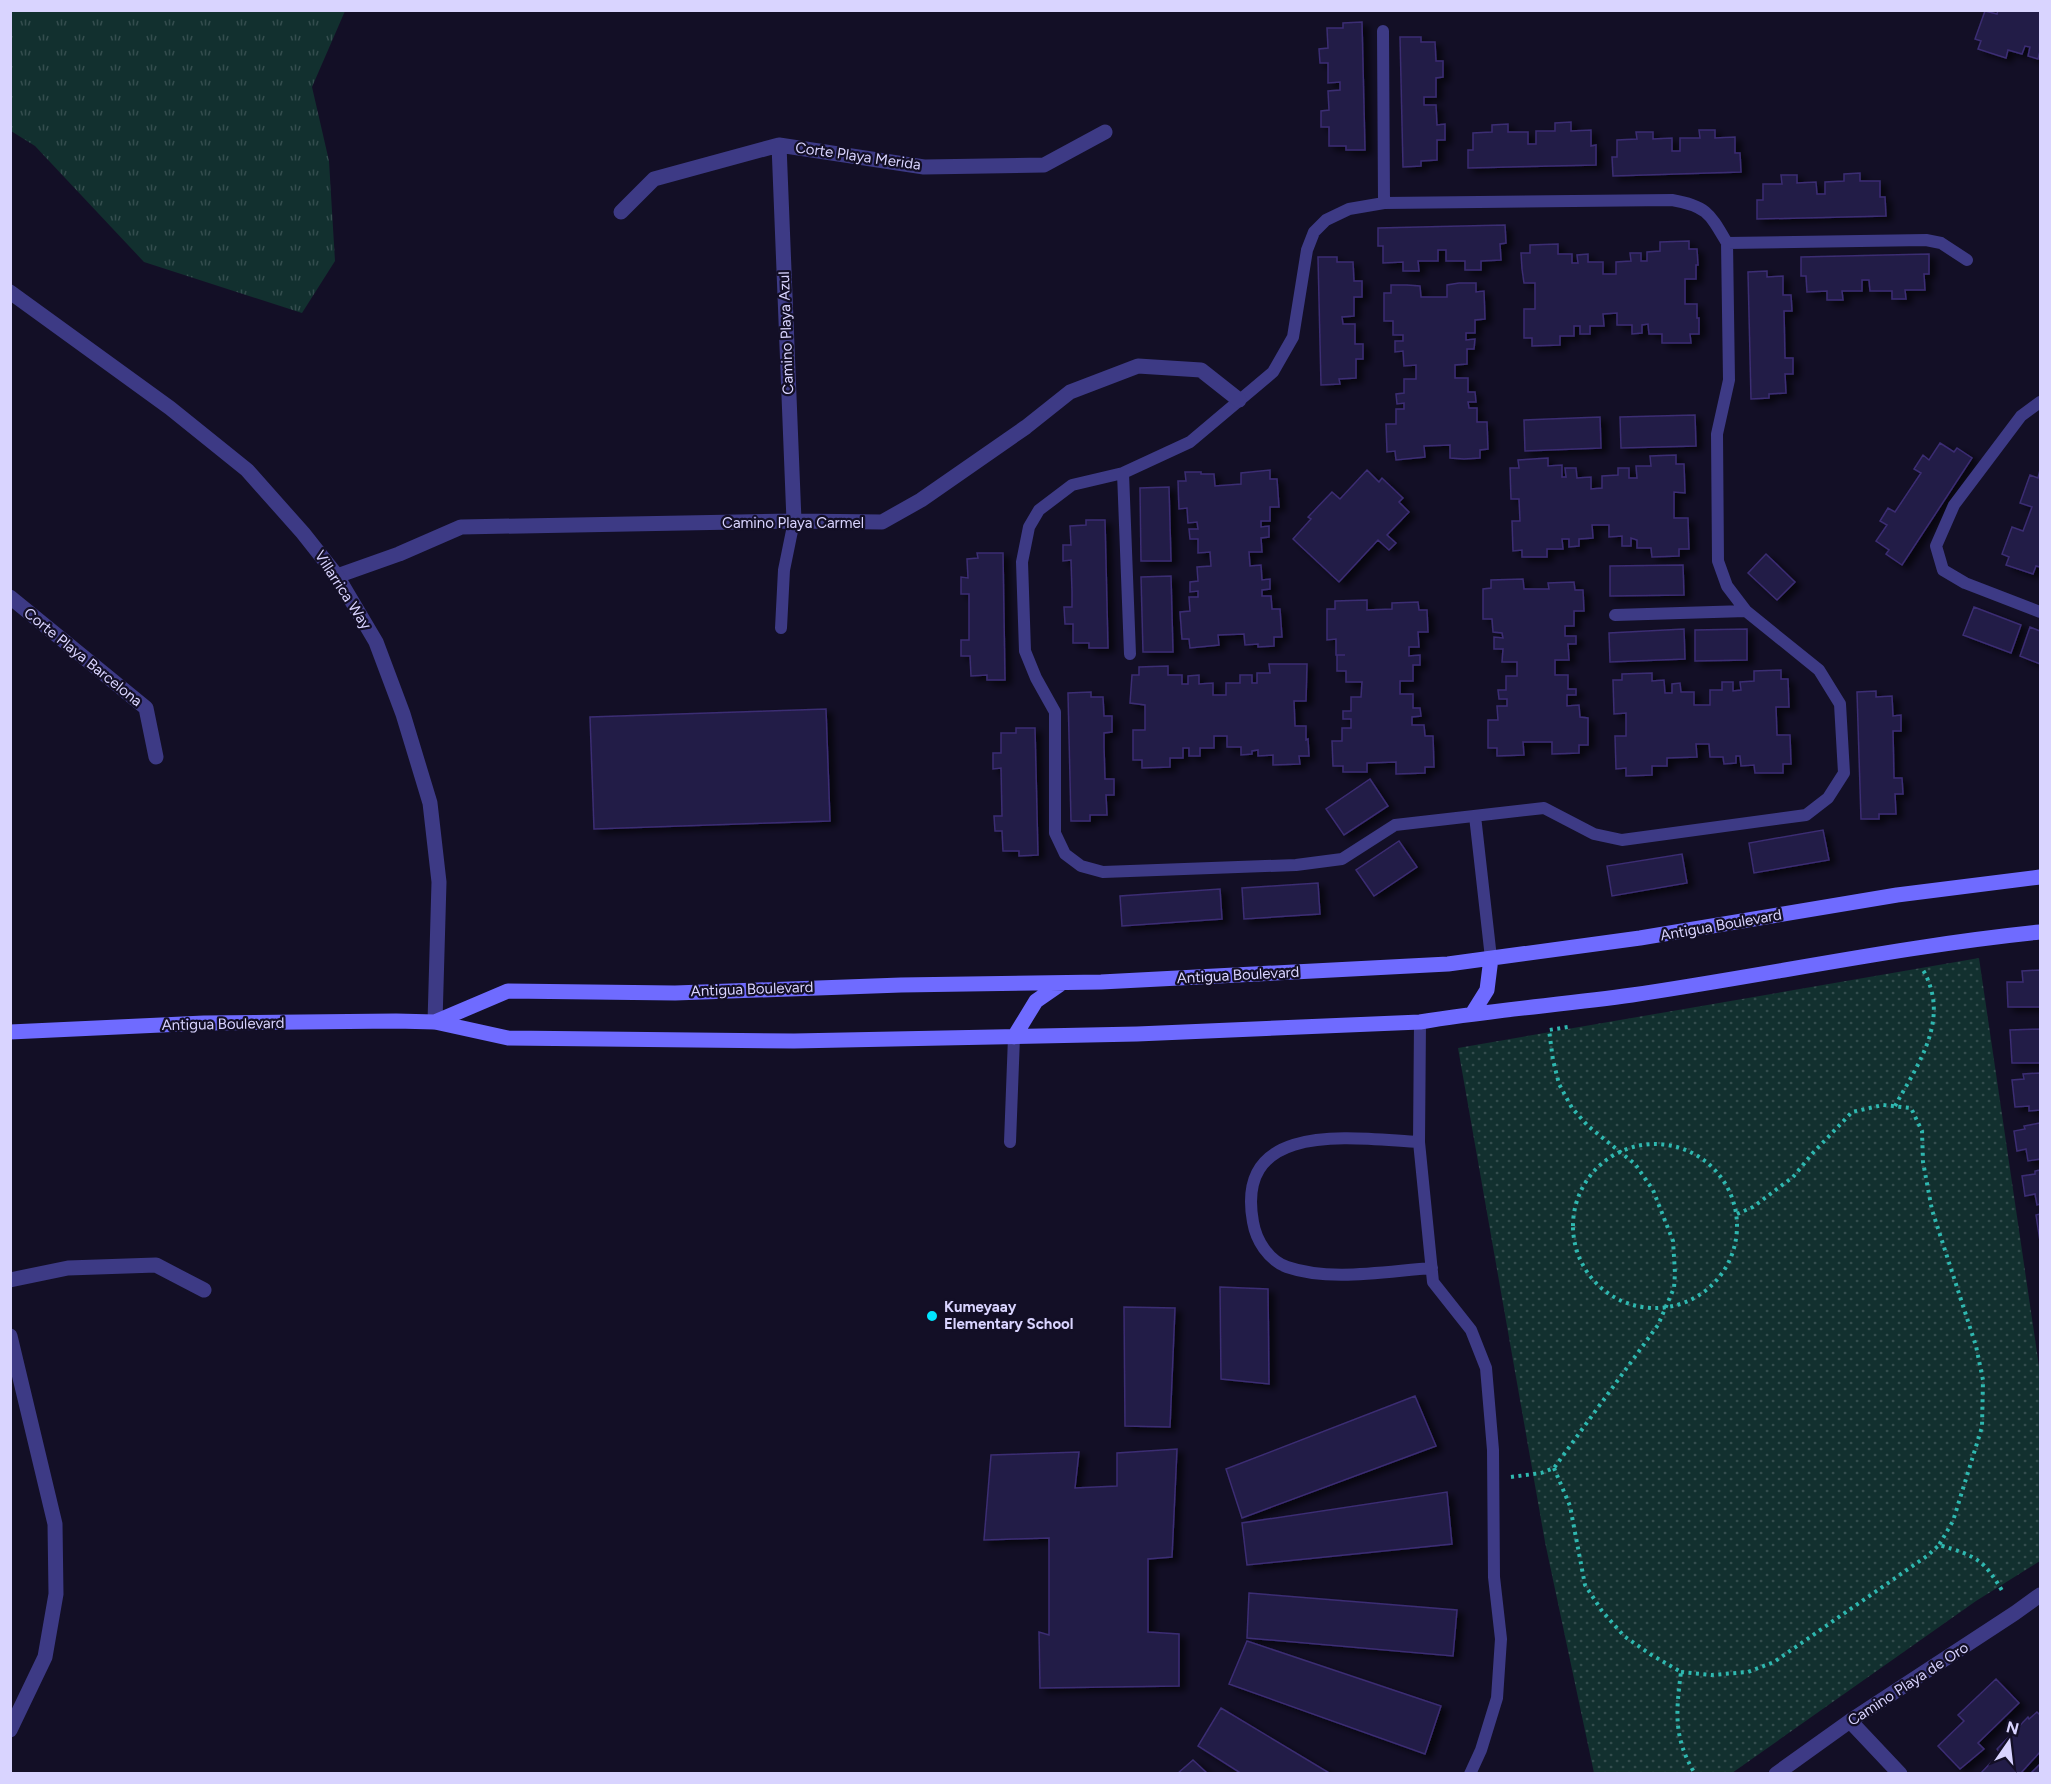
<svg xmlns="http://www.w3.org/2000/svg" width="2051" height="1784" viewBox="0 0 2051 1784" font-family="Figtree,sans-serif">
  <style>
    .grass { fill: url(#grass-tufts) }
    .park { fill: url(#park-dots) }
    .building { fill: #241b47; stroke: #3b2d73; stroke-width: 1.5; filter: url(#shadow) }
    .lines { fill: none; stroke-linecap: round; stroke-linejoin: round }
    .path { stroke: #2fb8b0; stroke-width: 4; stroke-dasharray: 3 4.5; stroke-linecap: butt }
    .service { stroke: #3d3a85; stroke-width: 12 }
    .minor { stroke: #3d3a85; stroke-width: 15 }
    .tertiary { stroke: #3d3a85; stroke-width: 15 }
    .secondary { stroke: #6f6bff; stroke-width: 15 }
    .poi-dot { fill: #00e5ff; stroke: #130f26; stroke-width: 2 }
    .labels { text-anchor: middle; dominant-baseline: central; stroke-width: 4.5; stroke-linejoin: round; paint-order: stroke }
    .street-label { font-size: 15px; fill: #d9d4ff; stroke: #130f26 }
    .poi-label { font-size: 15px; font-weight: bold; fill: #d9d4ff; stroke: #130f26; text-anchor: start }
  </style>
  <defs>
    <pattern id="grass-tufts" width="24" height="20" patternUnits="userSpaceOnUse" patternTransform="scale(1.5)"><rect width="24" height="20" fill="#12302f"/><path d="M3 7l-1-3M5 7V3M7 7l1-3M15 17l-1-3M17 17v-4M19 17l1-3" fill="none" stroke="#344d4e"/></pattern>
    <pattern id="park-dots" width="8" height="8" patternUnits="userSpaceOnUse" patternTransform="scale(1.5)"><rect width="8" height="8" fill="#12302f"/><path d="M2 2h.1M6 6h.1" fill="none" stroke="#344d4e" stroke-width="1.8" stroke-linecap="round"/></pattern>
    <filter id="shadow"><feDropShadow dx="6" dy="4" stdDeviation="3" flood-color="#0009"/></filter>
  </defs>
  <rect width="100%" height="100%" fill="#130f26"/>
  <path class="grass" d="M10 11H345L312 87 329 161 335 261 302 313 144 262 35 146 11 131Z"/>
  <path class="park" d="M1979 958 2040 1373V1561L1976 1601 1732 1773H1594L1545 1542 1458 1048Z"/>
  <path class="building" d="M1998 10H2040V51L2038 59 2028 56 2030 47 2025 46 2022 54 2008 50 2006 58 1978 49 1981 41 1975 39 1985 11 1997 14Z
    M1362 22 1365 150H1346V146H1329V127H1321V111L1329 110 1328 91 1340 90V82L1328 83V63H1320L1319 49 1328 48 1327 28H1343V23Z
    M1400 37H1421V42H1435L1436 61H1443V77L1436 78V97H1424V105H1436L1437 125 1445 124V140H1437V160L1421 161V166L1403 167Z
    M1571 122V131L1591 130V146L1596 145V165L1468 168V150H1473V133L1492 132V125L1508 124V132H1528V144H1536V131H1555V123Z
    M1699 130H1715V138L1735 137V153H1740L1741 172 1613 176 1612 157H1617V140L1637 139 1636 132H1653V139L1672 138V151H1680V138H1700Z
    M1860 173V181H1880V197H1885L1886 216 1757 219V200H1763V184H1782L1781 175H1797V183L1816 182 1817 194H1825V182L1844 181V174Z
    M1505 225 1506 243 1500 244 1501 260 1481 261V270H1465V261H1446V250H1438V261H1418L1419 271H1403V262L1383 263V246H1378V228Z
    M1689 241V249H1697L1698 265H1696V279H1685V304H1697V318H1699V334H1690L1691 343H1662V334H1649L1648 324 1642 325V333L1632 334V325H1617V313L1603 314 1604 326H1590V334H1580V326H1574V336H1560V345L1532 346V338H1524V309H1535V283H1524L1522 269 1521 253H1530V245L1558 244V254H1572V263H1578L1577 255 1588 254V262H1603V274H1616V262L1631 261 1630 253H1641V261H1647V252L1660 251V242Z
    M1929 254V274H1924L1925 290H1905L1906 299H1892V291H1870L1869 280H1862V291H1842L1843 300H1827V291L1807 292 1806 276H1801V257Z
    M1318 257H1337V262H1353L1354 281H1362V297H1354V316L1342 317 1343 324H1355V344H1363V359H1356V378L1339 379 1340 384 1321 385Z
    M1767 271V277L1783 276V295H1791L1792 311H1784L1785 358H1793V374H1785L1786 393 1769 394V398L1751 399 1748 272Z
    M1459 283H1476V292L1484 291 1485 319 1475 320V333H1466V340L1475 339 1474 349H1467V364L1455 365V378H1468V392H1475L1476 402H1468L1469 408H1477V422H1487L1488 449 1480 450V458L1464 459 1450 458V445L1424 446 1425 457 1396 460 1395 451 1387 452 1386 424H1396V409H1404V403L1397 404 1396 394 1404 393V379H1416V365L1404 366 1403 351 1395 352V341H1403V335H1393V321H1384V293H1391V285H1407L1420 286 1421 297H1447V285Z
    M1695 415 1696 446 1621 448 1620 417Z
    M1600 417 1601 448 1525 451 1524 420Z
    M1940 443 1954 452 1957 448 1972 458 1902 565 1886 554 1889 550 1876 541 1887 525 1880 521 1888 508 1895 512 1921 473 1914 469 1923 455 1929 460Z
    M1676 455V464H1684L1685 493 1674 492V518H1688L1689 549H1679V556L1652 557 1651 548H1637V540L1631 538V546H1622V536L1609 537V525H1592L1593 538 1579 539V546L1569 547V539H1562L1563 549H1547V557H1522V550L1513 551 1512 521H1520L1519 499H1511L1510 468H1519L1518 460 1548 458V466L1562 465V477H1566L1565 468H1576L1577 478 1591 477V489L1602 488V476L1618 475V468H1629V478H1637L1636 466H1651L1650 456Z
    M1270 470V479H1277L1279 507H1270V521H1261V527L1269 526V537L1261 538 1262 552H1249L1250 566 1261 565 1262 580 1270 579V589L1262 590V596H1271L1272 609H1280L1282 637H1274V646L1258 647V644L1245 645 1244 634 1218 635 1219 645 1190 648 1189 639H1182L1180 612 1190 611 1189 597H1198V591L1190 592V582L1198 581 1197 567 1211 566 1210 552 1198 553V539H1190L1189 529H1198L1197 522 1188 523 1187 508 1179 509 1178 481H1186L1185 472H1201V474H1214L1215 486 1241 484V473Z
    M1367 470 1379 482 1382 478 1403 498 1399 502 1409 512 1387 535 1396 543 1389 550 1378 540 1339 582 1293 539 1311 519 1308 517 1332 492 1340 499Z
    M2040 470V567L2036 566 2033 574 2006 565 2009 557 2002 554 2012 527 2023 531 2032 507 2020 503 2030 475 2038 478Z
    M1169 487 1171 561H1141L1140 488Z
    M1086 520H1105L1108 648H1089V643H1073V624H1065L1064 607H1072V592L1071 560 1063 561V545H1071L1070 526 1086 525Z
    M977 553H1003L1005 680H987V675L971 676 970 656H961V640H969V594H961V577L968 578 967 559 978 558Z
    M1766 554 1795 582 1777 600 1748 573Z
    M1683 565 1684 595 1610 596V566Z
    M1171 576 1173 652H1143L1141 577Z
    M1523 579 1524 589H1549L1548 583 1574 582 1575 590H1583L1584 611H1574V626H1565V636H1576V644H1568L1569 660H1555V675H1568V689H1576V695H1567V706L1579 705 1580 717 1588 718V745H1579V753L1552 754V742H1523L1524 755 1497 756V748H1488V720H1498L1497 706H1507V699H1499L1498 690H1506V676H1517V662H1502L1503 649H1494V637L1503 638 1502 633 1493 632 1492 619H1483V589L1491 588V580Z
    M1367 600V610L1392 609V603L1418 602 1419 610H1427L1428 632H1418L1419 647H1409V656L1420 655V665H1413V681H1400V694H1413V708H1420L1421 716 1412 717V725H1424L1425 736H1433L1434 767H1425V773L1396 774V762L1367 763V772H1343V766H1333L1332 741H1342V728H1351V719H1343V711H1351V697H1361L1362 682H1346V671H1337V655H1345H1336V639L1327 640V609H1335V601Z
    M1974 607 2021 625 2011 653 1963 635Z
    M2030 627 2040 631V664L2020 656Z
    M1684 629 1685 659 1610 662 1609 633Z
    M1747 629V660L1695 661V630Z
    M1269 664H1307L1306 701H1294L1295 726H1306V740L1308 739 1309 756H1299L1300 764 1273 765V755L1258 756V750L1252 751V754L1241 755V747H1227V736H1214V748H1200V756H1189V748H1183V758H1170V767L1142 768V760H1133V730H1145V705L1130 703 1132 675H1139V667L1168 666V675H1182V684H1188V676L1199 675V684L1213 683V695H1226V683H1240V675H1252V683H1257V673H1270Z
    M1781 670V679H1788L1789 707H1776L1777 735H1790L1791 764H1783V773H1755L1754 765 1741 766 1740 756H1736V763L1724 764 1723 757H1710L1709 744H1696L1697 757 1667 758V766H1652V775L1626 776V768L1616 769 1615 736H1626V713L1614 714 1613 680H1622V674L1652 673V681L1664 680 1665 693H1672V684L1680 683 1681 692H1694V705H1710V690H1722V682H1733V691L1741 690 1740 682 1754 681V671Z
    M1876 691V697L1892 696 1893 716 1901 715V731H1893L1894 778H1902L1903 794H1895L1896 814H1879V819H1861L1857 692Z
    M1091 692V697H1103L1104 716H1112V732L1104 733V747L1105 779H1114V795H1106L1107 815H1090V821H1071L1068 693Z
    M826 709 830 821 594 829 590 717Z
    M1016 728H1035L1038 855 1019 856V851H1003L1002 831H995L994 816H1002L1001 768 993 769V753H1001V733H1016Z
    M1370 779 1388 806 1344 835 1326 809Z
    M1823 830 1829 860 1754 873 1749 843Z
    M1399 841 1417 867 1374 896 1356 870Z
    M1682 854 1687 883 1612 896 1607 866Z
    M1318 883 1320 914 1244 919 1242 888Z
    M1220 889 1222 919 1122 926 1120 896Z
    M2040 970V1007H2008L2007 982H2023L2022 971Z
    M2040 1029V1063H2012L2010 1030Z
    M2040 1073V1110L2029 1111V1106L2015 1107 2012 1080 2024 1079 2023 1074Z
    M2040 1123V1159L2028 1161 2026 1149 2017 1151 2014 1131 2025 1129 2024 1126Z
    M2040 1170V1204L2037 1205 2035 1194 2025 1196 2022 1176 2035 1174V1171Z
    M2040 1214V1241L2036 1215Z
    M1220 1287 1268 1289 1269 1384 1221 1379Z
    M1124 1307 1175 1308 1170 1427 1125 1426Z
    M1415 1396 1436 1446 1242 1518 1226 1469Z
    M1177 1449 1172 1557 1148 1559V1632L1179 1634V1686L1040 1688 1039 1632 1049 1635V1538L984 1540 991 1455 1079 1452 1075 1488 1117 1486V1453Z
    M1447 1492 1452 1544 1247 1565 1242 1523Z
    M1249 1593 1457 1610 1453 1656 1247 1638Z
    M1247 1641 1441 1706 1425 1754 1229 1684Z
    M1996 1679 2019 1703 1978 1743 1984 1749 1960 1769 1938 1746 1964 1721 1958 1715Z
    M1221 1708 1331 1774H1242L1198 1746Z
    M2037 1712 2040 1715V1752L2020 1774H1980L2000 1753 1997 1749 2028 1717 2029 1719Z
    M1193 1760 1208 1774H1177Z
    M2040 1764V1774H2030Z"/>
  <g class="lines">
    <path class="path" d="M1895 1106C1914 1071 1943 1031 1931 989 1929 982 1926 974 1922 969
      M1573 1226a82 82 0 1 1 164 0a82 82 0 1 1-164 0Z
      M1737 1214 1753 1207 1793 1177 1812 1154 1852 1112 1883 1105 1911 1108 1922 1131 1923 1162 1932 1210 1976 1346 1983 1380 1982 1427 1953 1521 1939 1545
      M1554 1468 1570 1506 1585 1585 1602 1611 1624 1636 1650 1654 1681 1672C1676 1712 1673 1737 1695 1774
      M1511 1477 1541 1473 1554 1468 1658 1325 1674 1288 1675 1273 1673 1241 1653 1190 1635 1164 1588 1126 1572 1108 1559 1084 1553 1060 1549 1030 1568 1027
      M1681 1672 1712 1675 1748 1672 1774 1662 1927 1556 1939 1545C1976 1556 1984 1559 2004 1594"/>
    <path class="service" d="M1383 31 1384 203
      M1727 243 1729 380 1717 434 1718 561 1727 586 1746 611 1819 670 1840 704 1844 773 1828 798 1806 815 1622 840 1594 834 1544 808 1395 825 1342 859 1296 865 1103 872 1081 866 1065 854 1055 833V712L1036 678 1025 651 1022 562 1029 527 1039 510 1072 485 1123 473 1190 442 1273 372 1293 337 1307 250 1314 232 1326 220 1349 209 1384 203 1672 200C1707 206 1710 214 1727 243L1926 240 1941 243 1967 260
      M2040 402 2021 416 1954 505 1936 546 1943 570 1965 583 2040 612
      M1123 473 1130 654
      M1615 615 1746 611
      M781 628 784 570 794 521
      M1475 816 1491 958
      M1420 1022 1419 1142 1433 1282 1471 1330 1486 1368 1493 1450 1494 1577 1501 1639 1497 1698 1481 1750 1470 1774
      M1010 1142 1014 1037
      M1419 1142C1356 1139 1234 1118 1253 1222 1256 1240 1268 1260 1287 1267 1330 1282 1387 1271 1432 1268"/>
    <path class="minor" d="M779 145 794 521
      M621 212 654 179 779 145 924 167 1044 165 1105 132
      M337 576 399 554 461 527 794 521 882 522 921 500 1026 427 1070 392 1138 366 1201 370 1239 400
      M10 597 146 708 156 757
      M10 1280 68 1268 156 1265 204 1290
      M10 1336 55 1524 56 1594 45 1657 10 1730
      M1850 1721 1900 1774
      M1776 1774 1850 1721 2015 1613 2040 1595"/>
    <path class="tertiary" d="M10 292 170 408 247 470 303 533 337 576 376 642 403 714 430 803 439 882 435 1022"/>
    <path class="secondary" d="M1472 1014 1487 990 1491 958
      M435 1022 508 991 675 993 901 985 1101 982 1448 964 1640 938 1897 895 2040 877
      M10 1032 204 1023 396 1021 435 1022 508 1038 794 1041 1137 1034 1420 1022C1490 1010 1561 1005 1632 995 1768 975 1902 946 2040 932
      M1014 1037 1036 1001 1062 983"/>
  </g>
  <circle class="poi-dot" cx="932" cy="1316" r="6"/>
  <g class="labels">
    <g class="street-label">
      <text transform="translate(858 156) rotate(8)">Corte Playa Merida</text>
      <text transform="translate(786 333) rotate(-92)">Camino Playa Azul</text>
      <text x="793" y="523">Camino Playa Carmel</text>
      <text transform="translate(343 590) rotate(57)">Villarrica Way</text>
      <text transform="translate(83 657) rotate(39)">Corte Playa Barcelona</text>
      <text transform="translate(1721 925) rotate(-10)">Antigua Boulevard</text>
      <text transform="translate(1238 975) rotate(-3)">Antigua Boulevard</text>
      <text transform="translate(752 989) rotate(-2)">Antigua Boulevard</text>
      <text transform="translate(223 1024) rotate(-1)">Antigua Boulevard</text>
      <text transform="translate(1908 1684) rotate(-33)">Camino Playa de Oro</text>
    </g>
    <g class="poi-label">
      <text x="944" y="1307">Kumeyaay<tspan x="944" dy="17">Elementary School</tspan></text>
    </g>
  </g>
  <rect width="2051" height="1784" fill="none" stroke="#d9d4ff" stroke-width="24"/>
  <g transform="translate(2009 1742) rotate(14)" stroke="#130f26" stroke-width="4.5" paint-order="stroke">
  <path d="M0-4.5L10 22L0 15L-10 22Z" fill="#d9d4ff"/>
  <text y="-9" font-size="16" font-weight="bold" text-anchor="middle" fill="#d9d4ff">N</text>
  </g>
</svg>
